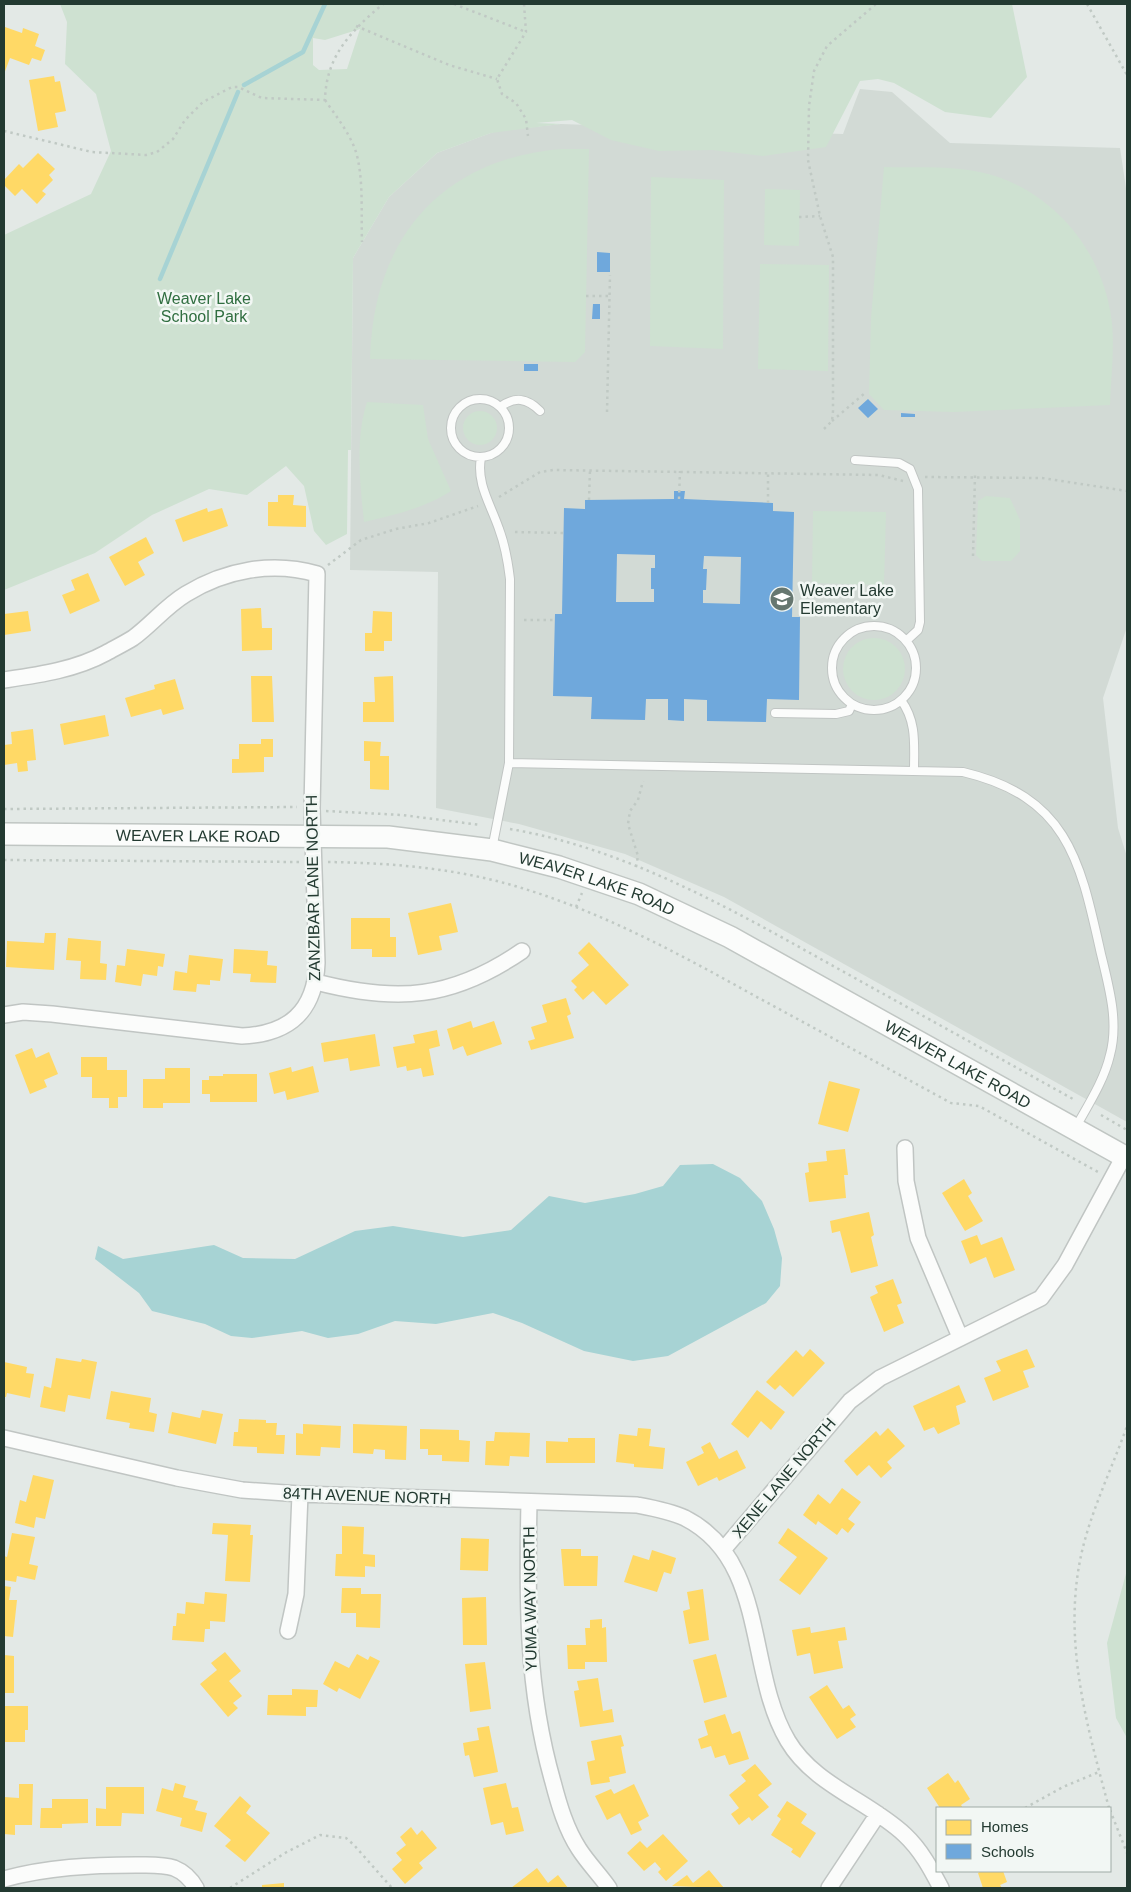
<svg xmlns="http://www.w3.org/2000/svg" width="1131" height="1892" viewBox="0 0 1131 1892" font-family="Arial,sans-serif">
  <style>
    .built { fill: #d2dad5 }
    .green { fill: #cee1d1; fill-rule: evenodd }
    .water { fill: #a7d3d4 }
    .homes { fill: #ffd966 }
    .schools { fill: #6fa8dc; fill-rule: evenodd }
    .lines { fill: none; stroke-linecap: round; stroke-linejoin: round }
    .stream { stroke: #a7d3d4; stroke-width: 4.5 }
    .lane-casing { stroke: #c0c5c3; stroke-width: 10 }
    .street-casing { stroke: #c0c5c3; stroke-width: 18 }
    .secondary-casing { stroke: #c0c6c3; stroke-width: 24 }
    .path { stroke: #c0c9c4; stroke-width: 2.5; stroke-dasharray: 2.5 4; stroke-linecap: butt }
    .lane { stroke: #fbfcfb; stroke-width: 8 }
    .street { stroke: #fbfcfb; stroke-width: 15 }
    .secondary { stroke: #fbfcfb; stroke-width: 21 }
    .labels { text-anchor: middle; dominant-baseline: central; stroke-width: 5; stroke-linejoin: round; paint-order: stroke }
    .park-label { font-size: 16px; fill: #306e40; stroke: #f2f7f4 }
    .poi-label { font-size: 16px; fill: #233a31; stroke: #f2f7f4; text-anchor: start }
    .street-label { font-size: 16px; fill: #233a31; stroke: #f2f7f4 }
  </style>
  <rect width="100%" height="100%" fill="#e3e9e6"/>
  <path class="built" d="M860 89 892 92 950 143 1120 148 1127 195V627L1103 698 1118 828 1127 857V1122L724 897 625 854 519 824 436 808 438 572 350 570 353 258 389 197 437 153 496 131 561 124 843 134Z"/>
  <path class="green" d="M60 4H1012L1027 77 991 118 945 112 894 83 878 79 860 81 826 147 763 156 712 150 659 151 611 140 572 120 536 123 561 124 491 133 437 153 389 197 353 258 351 450H348L347 534 326 545 314 531 304 486 286 466 247 495 209 489 152 515 95 553 4 590V235L91 194 111 151 96 94 65 64 67 22ZM360 29 347 69 319 70 313 65V38L325 40Z
    M561 149H589L585 352 575 362 370 359C373 239 441 159 561 149Z
    M884 167C922 168 965 164 1001 178 1058 200 1099 250 1110 310 1116 340 1111 374 1110 405L954 412 884 410 869 394 871 318Z
    M651 177 724 180 723 349 650 346Z
    M765 189 800 190 799 246 764 245Z
    M760 264 829 265 828 371 758 369Z
    M367 402 423 405 428 439 451 491C425 508 394 515 364 522 360 484 355 439 367 402Z
    M463 428a17 17 0 1 1 34 0a17 17 0 1 1-34 0Z
    M986 496 1010 498 1020 520V551L1011 561H982L976 555 978 501Z
    M813 511 886 512 884 585 812 583Z
    M843 669a31 31 0 1 1 62 0a31 31 0 1 1-62 0Z
    M1127 1570V1738L1116 1718 1107 1643Z"/>
  <path class="water" d="M713 1164 740 1178 762 1201 774 1229 782 1258 780 1286 766 1303 668 1356 633 1361 584 1351 522 1323 493 1313 436 1324 395 1321 358 1334 328 1338 302 1331 252 1338 231 1336 205 1324 152 1311 139 1293 95 1259 98 1246 123 1259 214 1245 243 1258 295 1259 355 1231 393 1226 463 1237 511 1230 549 1196 585 1203 635 1194 663 1186 680 1165Z"/>
  <path class="homes" d="M5 27 22 33 23 28 39 34 35 46 45 50 41 61 32 58 29 65 10 58 4 74Z
    M54 76 55 82 60 81 66 111 55 113 58 127 38 131 29 80Z
    M38 153 55 169 49 175 53 180 42 191 46 194 37 204 22 189 15 196 4 185V180L19 164 23 168Z
    M278 495H294L293 505 306 506V527L268 526V502H278Z
    M207 508 208 512 222 508 228 526 183 542 175 520Z
    M146 537 154 553 138 562 145 575 125 586 109 557Z
    M88 573 100 601 70 614 62 595 75 590 71 580Z
    M261 608 262 628H272V650L242 651 241 609Z
    M28 611 31 631 4 635V614Z
    M373 611 392 612V641H384V651H365V633H372Z
    M251 676H272L274 722H252Z
    M393 676 394 722H363V702H375L374 677Z
    M175 679 184 709 163 715 161 709 131 717 125 698 155 689 154 685Z
    M105 715 109 736 64 745 60 724Z
    M33 729 36 760 27 761 28 771 18 772 17 763 4 765V745L12 744 11 732Z
    M261 739H273V757H264V772L232 773V759H239V744H261Z
    M364 741 381 742 380 756H389V790L370 789V761H364Z
    M451 903 458 932 439 936 442 950 418 955 408 913Z
    M351 918H390V937H396V957H372V949H351Z
    M45 933H56L54 970 6 967 7 941 44 943Z
    M68 938 101 941 100 963 107 964 106 980 80 979 81 961 66 960Z
    M589 942 629 985 606 1005 593 991 583 1000 574 990 577 987 571 981 589 965 578 953Z
    M127 949 165 954 163 967 158 966 157 976 143 974 141 986 115 982 117 965 125 966Z
    M234 949 268 951 267 965 277 966 276 983 250 982 251 974 233 973Z
    M189 955 223 959 220 981 210 980V985L197 984 196 992 173 990 175 971 187 973Z
    M566 998 571 1014 567 1016 574 1038 531 1050 528 1041 535 1039 531 1027 547 1022 542 1005Z
    M471 1021 473 1028 494 1021 502 1044 467 1056 463 1046 453 1050 447 1029Z
    M437 1030 440 1046 429 1049 434 1075 423 1077 421 1068 407 1071 406 1066 397 1068 393 1047 415 1043 413 1035Z
    M375 1034 380 1066 350 1071 348 1058 324 1062 321 1043Z
    M32 1048 36 1058 49 1052 58 1074 44 1080 47 1087 30 1094 15 1055Z
    M81 1057H107V1070H127V1097H118V1108H109V1098H92V1077H81Z
    M313 1066 319 1092 287 1100 285 1091 274 1094 269 1073 291 1067 292 1072Z
    M165 1068H190V1103H163V1108H143V1079H165Z
    M223 1074H257V1102H210V1094H202V1080H209V1076H223Z
    M829 1081 860 1089 848 1132 818 1124Z
    M845 1149 848 1175H844L846 1198 809 1202 805 1173 809 1172 808 1163 827 1161 826 1151Z
    M964 1179 972 1193 968 1196 983 1221 965 1231 942 1193Z
    M869 1212 874 1235 871 1237 878 1266 851 1273 840 1231 832 1233 830 1221Z
    M977 1235 981 1245 1002 1237 1015 1270 994 1278 986 1257 970 1264 961 1241Z
    M893 1279 902 1303 897 1305 904 1323 884 1332 870 1297 878 1293 875 1286Z
    M810 1349 825 1363 793 1397 780 1385 775 1390 766 1382 796 1350 803 1357Z
    M1027 1349 1035 1367 1023 1371 1029 1387 993 1401 984 1378 1001 1371 996 1361Z
    M56 1358 81 1362 82 1359 97 1362 90 1399 68 1395 65 1412 40 1407 44 1386 51 1388Z
    M4 1362 27 1367 26 1373 34 1374 30 1398 7 1393 6 1397H4Z
    M959 1385 966 1402 956 1406 960 1424 938 1434 934 1427 924 1431 913 1406Z
    M757 1390 785 1412 771 1430 761 1421 748 1438 731 1424Z
    M111 1391 151 1398 149 1412 157 1414 154 1432 129 1428 130 1423 106 1419Z
    M202 1410 223 1414 216 1444 168 1433 172 1412 200 1418Z
    M239 1419 266 1420V1423H277L276 1435H285L284 1454 257 1453V1447L233 1446 234 1432H238Z
    M303 1424 341 1426 340 1448 321 1447 320 1456 296 1455V1433L303 1434Z
    M353 1424 407 1426 406 1460 385 1459V1450L374 1449 373 1454 353 1453Z
    M638 1428 651 1429 649 1446 665 1448 663 1469 634 1467V1464L616 1462 619 1434 637 1436Z
    M888 1428 905 1446 887 1462 892 1468 881 1478 869 1465 857 1476 844 1461 876 1431 880 1436Z
    M420 1429 459 1430V1440L470 1441 469 1462 442 1461V1455H428V1449H420Z
    M495 1432 530 1433 529 1457 510 1456 509 1466 485 1465 486 1441H494Z
    M568 1438H595V1463H546V1441L568 1442Z
    M710 1442 719 1459 737 1450 746 1468 719 1481 717 1477 698 1486 686 1462 704 1453 701 1447Z
    M33 1475 54 1480 45 1519 36 1517 34 1528 15 1523 20 1500 26 1502Z
    M842 1488 861 1502 848 1519 855 1524 848 1533 842 1528 837 1535 818 1521 816 1525 803 1515 818 1494 830 1504Z
    M213 1523 251 1525 250 1535H253L250 1582 225 1581 228 1535 212 1534Z
    M342 1526 364 1527 363 1554 375 1555V1567L365 1566V1577L335 1576 336 1554H342Z
    M788 1528 828 1558 800 1595 779 1580 797 1557 778 1543Z
    M12 1533 35 1537 29 1564 38 1566 35 1580 17 1576 16 1582 4 1580V1556L7 1557Z
    M461 1538 489 1539 488 1571 460 1570Z
    M561 1549H581V1556H598L597 1586H564Z
    M652 1550 676 1558 671 1574 664 1572 657 1592 624 1582 633 1555 649 1560Z
    M4 1586 11 1587 9 1600H17L13 1637 4 1636Z
    M342 1588H361V1594H381L380 1628 356 1627V1613H341Z
    M703 1589 709 1640 689 1644 683 1611 690 1609 687 1592Z
    M205 1592 227 1594 225 1622 210 1621V1629H205L204 1642 172 1640 173 1626H176L177 1613 185 1614 186 1602 204 1604Z
    M486 1597 487 1645H463L462 1598Z
    M602 1619V1628L606 1627 607 1662H585V1669H568L567 1645H586L585 1628H590V1620Z
    M810 1627 811 1633 845 1627 847 1640 838 1641 843 1668 814 1674 810 1653 797 1656 792 1630Z
    M225 1652 241 1671 229 1681 242 1696 233 1703 238 1708 228 1717 200 1684 217 1670 211 1663Z
    M357 1654 368 1660 370 1656 380 1661 360 1699 339 1688 337 1692 323 1684 335 1661 349 1668Z
    M716 1654 727 1697 704 1703 693 1660Z
    M4 1655 14 1656V1693H4Z
    M485 1662 491 1709 470 1712 465 1664Z
    M598 1678 603 1711 612 1709 614 1722 580 1727 574 1691 579 1690 577 1681Z
    M827 1685 843 1709 849 1705 856 1715 850 1719 856 1727 837 1739 809 1697Z
    M292 1689 318 1690 317 1707H306V1716L267 1715 268 1695H292Z
    M4 1706H28V1730H25V1742H4Z
    M725 1714 732 1734 740 1731 749 1759 729 1765 725 1755 715 1758 711 1746 701 1749 698 1739 708 1735 704 1721Z
    M489 1726 498 1772 474 1777 469 1755 465 1756 463 1743 479 1740 477 1728Z
    M621 1735 624 1746 621 1747 626 1773 609 1777 610 1782 591 1785 587 1762 595 1760 591 1741Z
    M755 1764 772 1784 758 1795 769 1807 752 1821 749 1817 739 1825 731 1814 739 1808 729 1795 746 1781 741 1775Z
    M948 1773 955 1783 958 1780 970 1799 961 1805 963 1808H940L927 1788Z
    M175 1783 186 1786 183 1797 198 1801 195 1810 207 1813 202 1832 180 1826 182 1818 156 1811 162 1788 173 1791Z
    M506 1783 512 1808 518 1807 524 1831 506 1835 503 1822 491 1825 483 1788Z
    M19 1784H33L32 1825H15V1835L4 1834V1797L19 1798Z
    M634 1784 649 1816 638 1822 642 1830 631 1835 620 1813 607 1820 595 1796 611 1789 614 1794Z
    M106 1787H144V1814L122 1813 121 1826H96V1808L106 1809Z
    M240 1796 251 1806 246 1813 270 1833 245 1862 225 1846 231 1840 214 1826Z
    M52 1799H88V1823L62 1824V1828H40L41 1808H52Z
    M787 1801 807 1814 801 1823 816 1833 800 1858 791 1852 793 1849 771 1835 781 1819 777 1816Z
    M411 1827 417 1835 422 1830 437 1848 419 1863 423 1868 405 1884 392 1869 402 1860 396 1853 406 1845 400 1837Z
    M663 1834 688 1861 666 1881 658 1872 661 1869 655 1862 644 1871 627 1853 640 1841 647 1848Z
    M537 1868 548 1883 558 1875 568 1888H511Z
    M709 1870 724 1888 672 1886 687 1875 693 1883Z
    M981 1871H1003L1007 1882 1000 1885 1002 1888H983L978 1873Z
    M284 1883V1888H262V1885Z"/>
  <path class="schools" d="M597 252 610 253V272H597Z
    M593 304H600V319H592Z
    M524 364H538V371H524Z
    M868 399 878 409 868 418 858 408Z
    M901 413 915 414V417H901Z
    M674 491H685L684 499 773 503V511L794 512 792 617H800L799 700 767 699 766 722 707 721V700L684 699V721L668 720V699H646L645 720 591 719 592 697 553 696 555 614H562L564 508 585 509V500L674 499ZM617 554 655 555V568H651V589H654V602H616ZM704 556 741 557 740 604 703 603V590H706L707 569H703Z"/>
  <g class="lines">
    <path class="stream" d="M244 85 303 52 325 4
      M160 279 238 92"/>
    <defs>
      <path id="lane" d="M451 428a29 29 0 1 1 58 0a29 29 0 1 1-58 0Z
        M500 407C515 396 527 398 540 411
        M481 458C476 483 491 505 499 529 505 545 508 562 510 579L509 763 492 849
        M855 460 899 463 910 469 918 489 920 622 918 630 906 641
        M832 668a42 42 0 1 1 84 0a42 42 0 1 1-84 0Z
        M901 700C917 722 914 744 914 771
        M775 713 836 714 849 711 852 704
        M509 763 963 772C1068 797 1080 860 1101 954 1109 987 1119 1022 1110 1055 1104 1081 1088 1105 1076 1127"/>
      <path id="street" d="M4 680C38 675 75 670 106 653 115 648 125 643 133 638 151 625 166 606 186 594 225 570 272 561 317 574L312 809 317 963C315 1012 288 1034 242 1036L52 1014 23 1012 4 1015
        M316 982C397 1003 452 999 522 951
        M905 1148 906 1181 918 1238 960 1337
        M4 1438 177 1478 242 1490 300 1494 637 1505C653 1508 670 1511 685 1518 768 1560 746 1671 788 1741 814 1785 869 1801 905 1835 921 1850 931 1869 941 1888
        M529 1502C527 1599 526 1688 553 1782 559 1805 566 1829 579 1849 588 1863 600 1875 609 1888
        M723 1550 850 1401 880 1378 1041 1298 1065 1265 1124 1156
        M288 1631 296 1594 300 1494
        M4 1879C48 1867 91 1865 136 1865 148 1865 163 1864 174 1868 184 1872 191 1879 196 1888
        M829 1888 878 1814"/>
      <g id="secondary">
        <path id="s1" d="M4 834 388 837 492 850 559 867 639 894 730 937 1127 1158"/>
      </g>
    </defs>
    <use href="#lane" class="lane-casing"/>
    <use href="#street" class="street-casing"/>
    <use href="#secondary" class="secondary-casing"/>
    <path class="path" d="M454 4 526 32
      M524 4 526 32 497 79 502 94 516 103 526 119 528 136
      M1087 4 1127 75
      M356 26 449 65 497 79
      M325 100C336 116 348 131 355 149 364 175 361 214 362 242
      M4 131 92 152 146 155 157 152 173 139 185 120 203 102 232 87H238L262 98 325 100C326 56 351 31 383 4
      M799 217 820 216
      M586 296H610
      M607 412 610 275
      M832 421 865 393
      M824 429 832 421 833 411V257L820 216 808 160 809 106 814 71 827 46 876 4
      M925 477 1042 478 1127 491
      M499 497 540 472 553 470 879 475 903 481
      M679 499 680 471
      M589 500 590 470
      M768 503V473
      M515 532 564 533
      M973 556 975 475
      M328 565 361 540 396 529 429 523 478 506
      M524 620H555
      M4 809 297 807
      M326 811 402 815 481 825
      M510 829C627 849 733 910 835 967 914 1011 994 1055 1073 1099
      M4 860 300 862
      M328 862C391 863 454 868 515 886 600 911 678 953 755 996 820 1031 885 1067 951 1103L979 1106 1098 1172
      M636 867 638 856 628 824 630 811 638 800 643 781
      M576 907 582 893
      M1101 1115 1127 1130
      M1025 1808 1063 1787 1099 1772
      M1109 1808C1085 1719 1059 1628 1086 1536 1097 1498 1114 1463 1127 1426
      M1110 1810 1127 1853
      M230 1888 285 1853 320 1835 346 1838 354 1845 392 1888"/>
    <use href="#lane" class="lane"/>
    <use href="#street" class="street"/>
    <use href="#secondary" class="secondary"/>
  </g>
  <defs>
    <symbol id="school-disc" viewBox="-11 -11 22 22"><circle r="9.5" fill="#667770" stroke="#f2f7f4"/><path d="M0-5L7-2L0 1L-7-2ZM-4 1L0 2.5L4 1V4Q0 6-4 4Z" fill="#fff"/></symbol>
  </defs>
  <g fill-rule="evenodd">
    <use href="#school-disc" x="768" y="585" width="28" height="28"/>
  </g>
  <g class="labels">
    <g class="park-label">
      <text x="204" y="298">Weaver Lake<tspan x="204" dy="18">School Park</tspan></text>
    </g>
    <g class="poi-label">
      <text x="800" y="590">Weaver Lake<tspan x="800" dy="18">Elementary</tspan></text>
    </g>
    <g class="street-label">
      <text stroke="none"><textPath href="#s1" startOffset="194">WEAVER LAKE ROAD</textPath></text>
      <text stroke="none"><textPath href="#s1" startOffset="599">WEAVER LAKE ROAD</textPath></text>
      <text transform="translate(313 888) rotate(-91)">ZANZIBAR LANE NORTH</text>
      <text stroke="none"><textPath href="#s1" startOffset="1004">WEAVER LAKE ROAD</textPath></text>
      <text transform="translate(784 1478) rotate(-50)">XENE LANE NORTH</text>
      <text transform="translate(367 1496) rotate(2)">84TH AVENUE NORTH</text>
      <text transform="translate(530 1599) rotate(-91)">YUMA WAY NORTH</text>
    </g>
  </g>
  <rect width="1131" height="1892" fill="none" stroke="#233a31" stroke-width="10"/>
  <rect x="936" y="1807" width="175" height="65" fill="#f2f7f4" stroke="#9faba6"/>
  <rect x="946" y="1820" width="25" height="15" fill="#ffd966" stroke="#9faba6"/>
  <text x="981" y="1832" font-size="15" fill="#233a31">Homes</text>
  <rect x="946" y="1844" width="25" height="15" fill="#6fa8dc" stroke="#9faba6"/>
  <text x="981" y="1857" font-size="15" fill="#233a31">Schools</text>
</svg>
